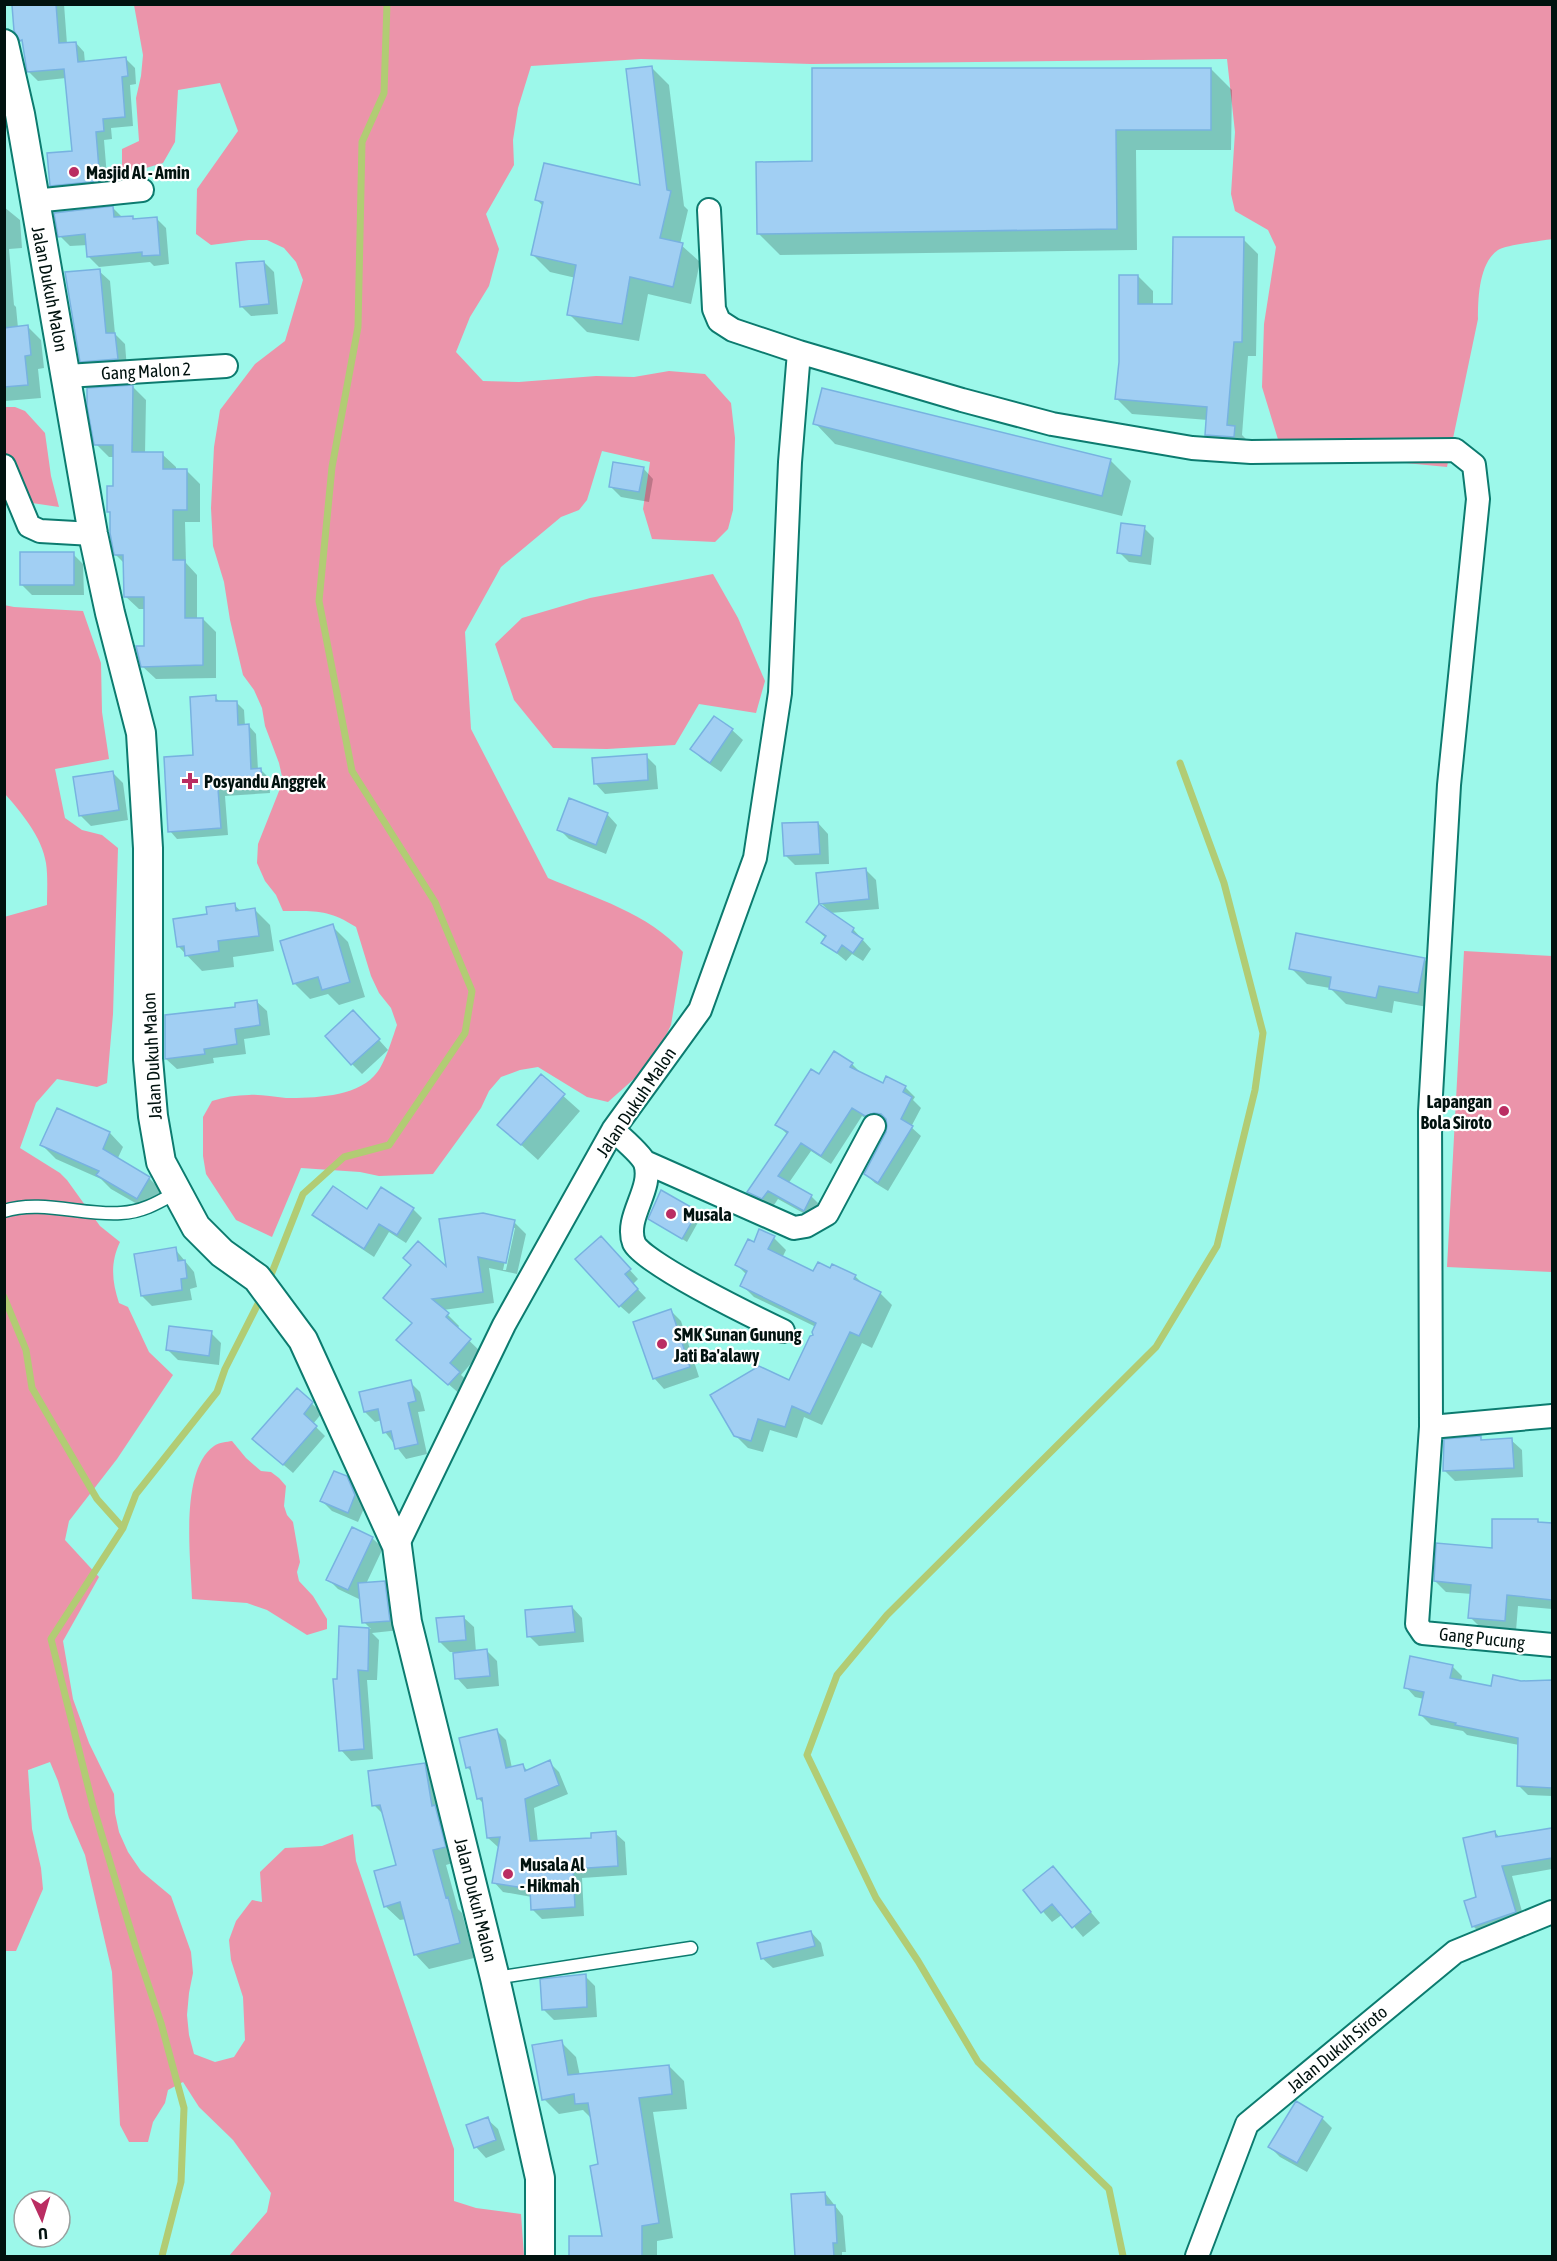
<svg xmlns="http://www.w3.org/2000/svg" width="1557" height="2261" viewBox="0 0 1557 2261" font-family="'Asap Condensed',sans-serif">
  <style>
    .green { fill: #eb94aa }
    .shadow { fill: #0003; fill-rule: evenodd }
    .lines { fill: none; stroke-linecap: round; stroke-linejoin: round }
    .stream { stroke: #b1cc74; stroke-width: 7 }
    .building { fill: #a1cff3; stroke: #77b2e0; stroke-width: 1.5 }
    .service-casing { stroke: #0c7b6f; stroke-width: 15 }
    .minor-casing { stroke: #0c7b6f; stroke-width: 26 }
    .tertiary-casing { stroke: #0c7b6f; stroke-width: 32 }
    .service { stroke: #fff; stroke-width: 12 }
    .minor { stroke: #fff; stroke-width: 22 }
    .tertiary { stroke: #fff; stroke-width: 28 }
    .poi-dot { fill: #ba2d62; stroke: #fff; stroke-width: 2 }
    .labels { text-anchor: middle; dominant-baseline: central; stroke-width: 4.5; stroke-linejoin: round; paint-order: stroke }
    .poi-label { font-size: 18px; font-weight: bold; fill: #01120f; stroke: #fff; text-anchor: start }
    .street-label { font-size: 18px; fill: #01120f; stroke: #fff }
  </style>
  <rect width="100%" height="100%" fill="#9cf8ea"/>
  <path class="green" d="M134 5H1552V239C1541 241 1506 245 1498 250 1479 263 1478 298 1478 319L1447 467 1343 457 1280 446 1262 387 1264 324 1276 247 1268 230 1235 211 1231 194 1235 132 1227 59 811 64 641 59 531 66 518 108 513 140 514 165 486 214 499 249 489 286 470 317 456 352 483 381 519 382 596 376 634 377 669 371 705 374 731 403 735 438 733 510 728 529 715 542 652 539 643 509 650 462 602 451 587 500 579 510 561 517 501 567 465 632 471 729 548 878C595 898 648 913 683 952L671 1025 653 1062 608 1102 587 1097 538 1067 520 1070 501 1077 489 1091 481 1108 433 1174 379 1176 360 1172 301 1168 272 1237 236 1220 206 1174 203 1156V1117L212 1101C224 1097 236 1095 249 1095 261 1094 273 1097 286 1098 313 1098 355 1097 374 1076 384 1067 392 1039 397 1025L391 1008 379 993 371 976 356 927C328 909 315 911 283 911L276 895 265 881 257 863 258 844 283 781 279 763 265 726 262 708 254 690 243 675 230 620 224 582 213 546 211 508 214 447 220 410 255 364 285 341 303 280 296 262 284 248 267 240H249L211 245 196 234 197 189 238 131 220 83 178 90 175 142 163 163 122 175V149L139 141 136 98 141 76 143 55Z
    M4 407H15L25 411 45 433 51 476 59 507 5 499Z
    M713 574 738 618 765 681 756 713 699 704 675 745 607 749 553 748 514 700 495 644 522 618 590 598Z
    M4 605 14 607 83 611 101 663 102 712 109 759 55 769 65 818 82 830 102 835 118 848 113 1014 107 1083 97 1087 57 1079 36 1103 20 1148 60 1173 67 1180 100 1226 120 1242C110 1263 112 1282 119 1303L128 1307 149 1352 173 1375 117 1459 69 1521 65 1540 99 1577 63 1641 73 1699 89 1743 114 1794 115 1813 119 1832 128 1852 141 1871 171 1896 191 1952 193 1973 189 1993 187 2015 189 2035 194 2054 215 2062 234 2057 245 2040 243 1997 231 1960 229 1940 236 1921 252 1900 262 1902 260 1872 285 1848 322 1846 353 1834 356 1861 454 2149V2201L476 2208 521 2214 524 2256H229L267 2212 271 2193 233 2140 199 2107 183 2082 168 2090 165 2103 153 2122 148 2142H129L120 2125 112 1972 85 1855 69 1818 58 1781 50 1762 28 1770 32 1829 41 1868 43 1889 16 1951H5L4 1409 6 1407 4 1385V917L47 905C47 892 48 876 46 863 42 837 21 812 5 794Z
    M1464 951 1552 956V1272L1447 1267Z
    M232 1441 246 1458 261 1471 271 1472 279 1478 286 1486 284 1506 287 1515 293 1522 300 1562 297 1572 299 1581 313 1596 327 1619V1629L307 1635 267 1610 247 1603 192 1599C191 1560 179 1471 214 1446 219 1442 227 1442 232 1441Z"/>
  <path class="shadow" d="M14 4H64L67 44 76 43 84 52 85 63 126 59 135 68 136 84 130 85 133 126 111 128 112 139 104 140 108 189 60 194 51 185 73 153 66 78 38 81 29 72 24 42 16 31Z
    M651 67 669 85 684 206 688 210 680 244 700 262 691 304 648 294 639 341 587 332 569 314 576 278 550 272 532 254 543 206 537 200 642 187Z
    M1211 69 1232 90 1231 150H1136L1137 250 780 255 759 234 814 163Z
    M4 207 20 220 22 248 9 249 14 305 16 307 18 328 28 327 41 340 44 368 38 369 41 398 5 401Z
    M113 208 123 218 132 217 135 220 156 218 166 228 169 264 154 266 150 262 99 267 89 257 88 245 70 246 60 236Z
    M1243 239 1258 254 1256 356H1248L1242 435 1249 442 1222 450 1207 435 1208 420 1132 414 1117 399 1138 276 1153 291V305H1174Z
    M264 262 274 272 278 314 251 316 241 306Z
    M99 271 110 281 115 334 125 344 127 369 91 371 81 361Z
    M133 387 146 400 145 454H162L176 467V471H187L200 484V522H185L186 563 197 575V619H203L216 632V678L156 679 142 666 146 647V609H139L125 596V564L116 555 111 513 109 511 114 488V457H109L96 444Z
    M815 423 1110 460 1131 481 1122 516 835 444Z
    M643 468 653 479 649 502 621 497 611 487Z
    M1144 528 1154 538 1151 565 1129 562 1119 552Z
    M73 554 83 564 84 595H32L22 585Z
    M215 697 221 703 236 702 244 710 245 726H249L256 734 258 770H261L269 778 270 793 225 796 228 835 177 839 170 831Z
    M714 718 732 730 743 740 721 772 702 759 692 749Z
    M646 756 656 766 658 789 605 794 595 783Z
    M113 773 123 783 128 820 91 826 80 815Z
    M607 814 617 825 606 854 569 839 559 829Z
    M818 823 828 834 829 864 795 865 785 855Z
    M866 870 876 880 879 909 830 913 853 929 871 949 863 961 852 954 846 961 823 942 826 938 808 922 827 909 821 903Z
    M234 905 241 911 254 909 270 925 274 951 233 957 234 967 202 971 178 946 209 916Z
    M332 926 348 942 365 997 339 1005 328 994 310 999 294 983Z
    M1424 959 1440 975 1433 1008 1394 1001 1392 1013 1346 1004 1330 988 1307 984 1291 968Z
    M256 1001 267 1011 270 1035 244 1039 246 1054 213 1058 214 1063 177 1069 166 1059 237 1008Z
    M363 1022 388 1050 362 1074 352 1064Z
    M852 1064 862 1074 884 1085 887 1078 905 1087 915 1097 913 1100 921 1108 911 1127 921 1136 888 1191 875 1183 865 1174 887 1133 888 1122 884 1121 876 1125 862 1116 831 1164 811 1151 788 1184 811 1196 821 1206 814 1219 778 1199 772 1208 758 1202 749 1192 787 1134 777 1124 820 1076Z
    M541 1076 580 1111 538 1160 499 1125Z
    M110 1133 123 1147 117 1160 149 1178 163 1192 151 1212 111 1189 101 1179 56 1159 42 1145Z
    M413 1209 422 1218 406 1243 389 1232 374 1257 323 1223 314 1214Z
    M697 1212 701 1217 687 1242 650 1219Z
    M514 1222 526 1234 517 1274 489 1268 494 1303 443 1310 459 1326 457 1329 481 1352 461 1375 471 1384 461 1395 410 1351 413 1324 448 1270ZM512 1228H515L506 1270H503Z
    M774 1238 786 1250 782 1258 814 1273 831 1270 855 1276 864 1285 880 1293 892 1305 872 1348 862 1343 822 1425 804 1417 797 1438 770 1430 763 1452 748 1448 735 1435 790 1382 815 1335 816 1327 754 1297 742 1285 747 1275 737 1265 754 1244Z
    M609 1247 638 1279 633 1284 646 1298 629 1314 620 1306Z
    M175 1249 194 1272 197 1287 190 1289 192 1300 152 1306 142 1296Z
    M671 1311 681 1321 699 1377 664 1389 654 1378Z
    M211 1333 221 1343 219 1365 178 1360 168 1350Z
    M410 1382 420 1392 425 1411 418 1412 427 1454 406 1459 385 1432 382 1420 375 1422 365 1412Z
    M297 1390 322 1413 313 1424 325 1436 293 1473 264 1448Z
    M1480 1438 1484 1441 1511 1440 1522 1450 1523 1477 1455 1481 1445 1471Z
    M346 1477 357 1488 365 1506 358 1522 332 1511 322 1501Z
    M1537 1520 1548 1532 1549 1553 1552 1554V1609L1518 1606 1516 1631 1481 1628 1470 1617 1472 1594 1446 1592 1435 1581 1493 1549Z
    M352 1529 372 1538 383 1548 366 1584 384 1582 395 1592 400 1630 372 1633 379 1640 377 1680H367L373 1759 351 1761 341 1750 338 1680 341 1628 371 1629 364 1622 361 1594 359 1599 338 1589 328 1579Z
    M572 1607 582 1618 584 1642 539 1646 529 1636Z
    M463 1617 474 1627 476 1652 487 1651 497 1661 499 1686 467 1689 457 1678 454 1652H450L440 1642Z
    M1452 1666 1462 1676 1461 1682 1492 1688 1521 1682 1552 1681V1796L1528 1795 1518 1785 1519 1745 1467 1735 1463 1731 1431 1725 1421 1715 1424 1699 1415 1697 1406 1687Z
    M497 1731 506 1740 512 1768 523 1766 528 1771 549 1762 559 1772 568 1794 534 1808 538 1843 593 1840 615 1833 625 1842 627 1875 582 1878 584 1916 542 1919 532 1909V1897L503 1892 494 1882 500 1847H498L488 1838 484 1804 478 1798 472 1772 467 1767Z
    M424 1765 439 1779 459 1861 446 1865 458 1909 462 1913 474 1958 429 1969 415 1954 406 1919 400 1920 385 1906 398 1866 385 1816 374 1805Z
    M1552 1829V1869L1512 1876 1525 1922 1483 1936 1473 1926 1478 1898 1495 1832 1500 1838Z
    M1053 1868 1100 1923 1083 1937 1063 1914 1052 1922 1025 1891Z
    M811 1932 821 1943 824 1956 773 1968 762 1958Z
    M585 1976 595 1986 597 2017 554 2020 544 2010Z
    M561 2042 576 2057 580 2076 669 2066 684 2081 687 2109 653 2112 673 2238 657 2241V2256H571V2238H604L600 2165 592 2119 583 2110 559 2114 544 2099Z
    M1322 2118 1332 2128 1307 2172 1280 2157 1270 2147Z
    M487 2119 498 2129 505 2150 486 2158 476 2147Z
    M825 2193 843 2216 846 2252H842V2256H796L793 2195Z"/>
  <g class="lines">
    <path class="stream" d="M269 1280 303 1194 344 1157 389 1145 465 1033 472 991 435 902 352 771 319 601 332 467 358 327 362 142 384 93 387 4
      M4 1297 26 1350 32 1388 97 1499 123 1528
      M162 2256 181 2182 184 2108 161 2023 136 1948 93 1806 51 1639 123 1528 136 1494 217 1392 225 1369 261 1298
      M1123 2256 1109 2189 978 2062 918 1961 876 1898 807 1755 837 1675 887 1615 1156 1347 1217 1246 1255 1090 1263 1033 1224 883 1180 763"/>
  </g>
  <path class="building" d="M56 4 59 43 76 42 78 62 126 57 128 76 122 77 125 117 103 119 104 131 96 132 100 181 50 186 47 153 72 151 64 69 27 72 22 40 20 41 14 31 12 5Z
    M652 66 667 190 671 191 660 238 683 243 673 287 630 277 622 324 567 315 576 265 531 255 543 202 535 200 544 163 640 185 626 69Z
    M812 68H1211V130H1116L1117 229 757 234 756 162 812 161Z
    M113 206 114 217 133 216V219L157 217 160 255 142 256V252L87 257 85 234 58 237 54 213Z
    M1173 237H1244L1242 342H1234L1227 425 1235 426 1234 437 1205 435 1207 407 1115 399 1119 362V275H1138V304H1172Z
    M264 261 269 304 240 307 236 263Z
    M100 269 106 333H115L118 359 80 362 65 272Z
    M28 325 31 355 25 356 28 385 4 387V328Z
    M133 385 132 452H163V469H187V510H173V560H185V618H203V665L141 667 136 646H144V597H124L123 555H114L110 533V512H107V486H113V445H94L87 406V388Z
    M822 388 1111 459 1102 496 813 424Z
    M613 462 644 467 639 492 609 487Z
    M1121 523 1145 526 1141 556 1117 553Z
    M20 552H74V585H20Z
    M216 695V701H237L238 725 249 724 251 769 261 768 262 786 218 789 221 828 168 832 164 757 193 755 190 697Z
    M714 716 733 729 710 763 690 749Z
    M647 754 648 780 594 784 592 758Z
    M113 771 119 810 79 816 73 777Z
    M569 798 608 813 596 845 557 830Z
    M818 822 820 854 784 856 782 823Z
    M866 868 869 899 819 904 816 873Z
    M235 903 236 911 255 908 259 936 218 941 219 951 185 956 184 946 177 947 173 919 207 914 206 907Z
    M819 904 854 928 852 932 863 939 853 953 842 945 837 953 821 943 826 936 806 922Z
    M333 924 350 982 322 990 318 977 293 984 280 941Z
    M1296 933 1425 958 1418 993 1379 986 1376 998 1329 989 1331 977 1289 969Z
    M257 1000 260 1025 235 1029 237 1044 204 1049 205 1054 165 1059V1015L235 1007V1003Z
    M353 1010 380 1039 351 1065 325 1036Z
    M834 1051 853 1063 850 1067 883 1083 886 1076 906 1086 903 1092 912 1097 901 1119 913 1126 878 1183 864 1174 886 1132 887 1126 886 1119 881 1114 874 1113 865 1116 852 1108 821 1156 801 1143 778 1176 812 1195 804 1211 768 1191 762 1199 747 1192 788 1132 775 1125 811 1069 819 1074Z
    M541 1074 565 1094 521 1145 497 1125Z
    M57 1108 110 1132 103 1149 150 1177 137 1199 96 1175 99 1171 40 1145Z
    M333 1186 367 1209 381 1187 414 1208 397 1235 379 1224 364 1249 312 1215Z
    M661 1190 698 1211 682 1239 648 1219Z
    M483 1213 515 1220 506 1263 478 1257 483 1292 432 1299 449 1313 446 1317 471 1339 450 1363 460 1372 448 1385 396 1340 412 1323 383 1298 411 1265 403 1258 418 1241 446 1266 439 1219Z
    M759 1229 775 1236 768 1249 813 1271 818 1262 830 1268 832 1264 856 1275 854 1279 881 1292 859 1336 850 1332 810 1414 792 1406 785 1427 758 1419 751 1441 734 1436 710 1395 759 1366 789 1380 810 1336 813 1335 812 1332 816 1323 740 1286 747 1271 735 1265 748 1239 754 1242Z
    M601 1236 631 1269 625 1274 638 1289 619 1307 575 1259Z
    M176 1247 178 1261 185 1260 187 1278 181 1279 182 1290 141 1296 134 1254Z
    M671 1309 690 1367 653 1379 633 1322Z
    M169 1326 212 1331 209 1356 166 1350Z
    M411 1380 416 1401 408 1403 418 1444 395 1449 391 1431 383 1433 378 1409 364 1412 359 1392Z
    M297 1388 313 1402 304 1414 317 1426 283 1465 252 1439Z
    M1481 1436V1440L1512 1438 1514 1468 1443 1471 1444 1439Z
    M334 1471 347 1476 355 1495 348 1513 320 1501Z
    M1492 1519H1538V1522L1552 1523V1600L1507 1595 1505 1621 1468 1618 1471 1585 1434 1581 1436 1543 1492 1548Z
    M352 1527 373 1537 348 1590 326 1580Z
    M385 1581 390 1621 362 1623 358 1583Z
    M572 1606 575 1632 527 1637 525 1610Z
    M464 1616 466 1640 439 1642 436 1618Z
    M339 1626 369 1628 368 1671 358 1670 364 1749 339 1751 333 1679H337Z
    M487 1649 490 1676 455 1679 453 1653Z
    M1410 1656 1453 1665 1450 1678 1491 1686 1493 1675 1521 1681 1552 1680V1788L1517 1786 1518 1738 1455 1725 1456 1723 1419 1715 1424 1692 1404 1688Z
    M497 1729 506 1768 523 1764 525 1771 550 1760 559 1785 525 1799 530 1841 591 1838V1833L616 1831 618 1866 573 1869 575 1907 531 1910 530 1889 492 1883 500 1837 487 1838 482 1798 477 1799 470 1767 466 1768 459 1738Z
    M425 1763 432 1806 435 1805 446 1847 433 1850 446 1898 448 1897 460 1943 414 1955 400 1902 384 1907 374 1871 396 1865 380 1805 372 1806 368 1771Z
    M1552 1828V1858L1502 1866 1516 1912 1472 1927 1464 1901 1476 1897 1463 1838 1495 1831 1496 1837Z
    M1053 1866 1091 1912 1072 1928 1052 1904 1041 1913 1023 1890Z
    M811 1931 815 1946 761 1959 757 1943Z
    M586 1974 587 2007 542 2010 540 1979Z
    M562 2040 568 2075 669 2065 672 2094 639 2098 659 2223 642 2226V2256H569V2236H602L590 2166 598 2164 588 2103 575 2104 574 2094 542 2100 532 2045Z
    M1296 2101 1323 2117 1297 2163 1268 2147Z
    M488 2117 496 2140 474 2148 466 2125Z
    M825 2192 826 2205H835L837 2243H833L834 2256H795L791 2194Z"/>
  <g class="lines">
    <defs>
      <path id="service" d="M4 1211C40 1199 85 1216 121 1213 143 1212 159 1202 177 1192
        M495 1978 691 1948"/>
      <path id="minor" d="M34 201 142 190
        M799 352 962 400 1052 424 1192 448 1251 452 1455 450 1474 465 1478 499 1449 785 1430 1112 1431 1427 1417 1624 1423 1633 1552 1645
        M67 376 226 366
        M4 466 29 526 40 531 93 534
        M613 1130C621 1137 641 1154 645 1163 654 1189 624 1217 634 1243 642 1263 758 1319 783 1331
        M645 1162 794 1228 806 1226 827 1214 874 1126
        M1431 1427 1552 1416
        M397 1546 504 1325 613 1130 700 1010 755 858 780 693 790 462 799 352 733 330 719 321 714 309 709 210
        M1197 2256 1247 2124 1455 1952 1552 1912"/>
      <path id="tertiary" d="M4 44 20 114 93 534 110 613 141 733 148 848V1059L153 1116 161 1162 196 1227 222 1253 257 1278 303 1340 397 1546 407 1622 495 1978 540 2178V2256"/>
    </defs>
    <use href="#service" class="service-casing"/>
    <use href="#minor" class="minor-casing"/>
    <use href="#tertiary" class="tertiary-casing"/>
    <use href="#service" class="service"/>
    <use href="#minor" class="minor"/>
    <use href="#tertiary" class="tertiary"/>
  </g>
  <g class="poi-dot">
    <circle cx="74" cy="172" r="6"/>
    <path d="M187 772h6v6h6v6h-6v6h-6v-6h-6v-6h6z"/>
    <circle cx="1504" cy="1111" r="6"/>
    <circle cx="671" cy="1214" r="6"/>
    <circle cx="662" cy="1344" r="6"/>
    <circle cx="508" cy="1874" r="6"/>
  </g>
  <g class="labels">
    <g class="poi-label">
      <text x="86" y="172">Masjid Al - Amin</text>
      <text x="204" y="781">Posyandu Anggrek</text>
      <text x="1492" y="1101" text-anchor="end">Lapangan<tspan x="1492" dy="21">Bola Siroto</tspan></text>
      <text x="683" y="1214">Musala</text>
      <text x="674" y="1334">SMK Sunan Gunung<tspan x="674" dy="21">Jati Ba'alawy</tspan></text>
      <text x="520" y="1864">Musala Al<tspan x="520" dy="21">- Hikmah</tspan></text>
    </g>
    <g class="street-label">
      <text transform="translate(50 289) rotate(79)">Jalan Dukuh Malon</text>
      <text transform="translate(146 371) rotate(-3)">Gang Malon 2</text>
      <text transform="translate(152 1056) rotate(-93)">Jalan Dukuh Malon</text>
      <text transform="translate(636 1102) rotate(-56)">Jalan Dukuh Malon</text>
      <text transform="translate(1482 1638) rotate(6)">Gang Pucung</text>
      <text transform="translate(476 1900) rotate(76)">Jalan Dukuh Malon</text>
      <text transform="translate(1337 2049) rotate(-40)">Jalan Dukuh Siroto</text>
    </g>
  </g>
  <rect width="1557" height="2261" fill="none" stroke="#01120f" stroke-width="12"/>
  <g transform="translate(42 2219) rotate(176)"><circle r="28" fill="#ffffff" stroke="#99a09f" stroke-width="1.5"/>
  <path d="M0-4.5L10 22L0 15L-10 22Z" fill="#ba2d62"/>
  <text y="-9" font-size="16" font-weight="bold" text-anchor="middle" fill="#01120f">U</text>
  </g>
</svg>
